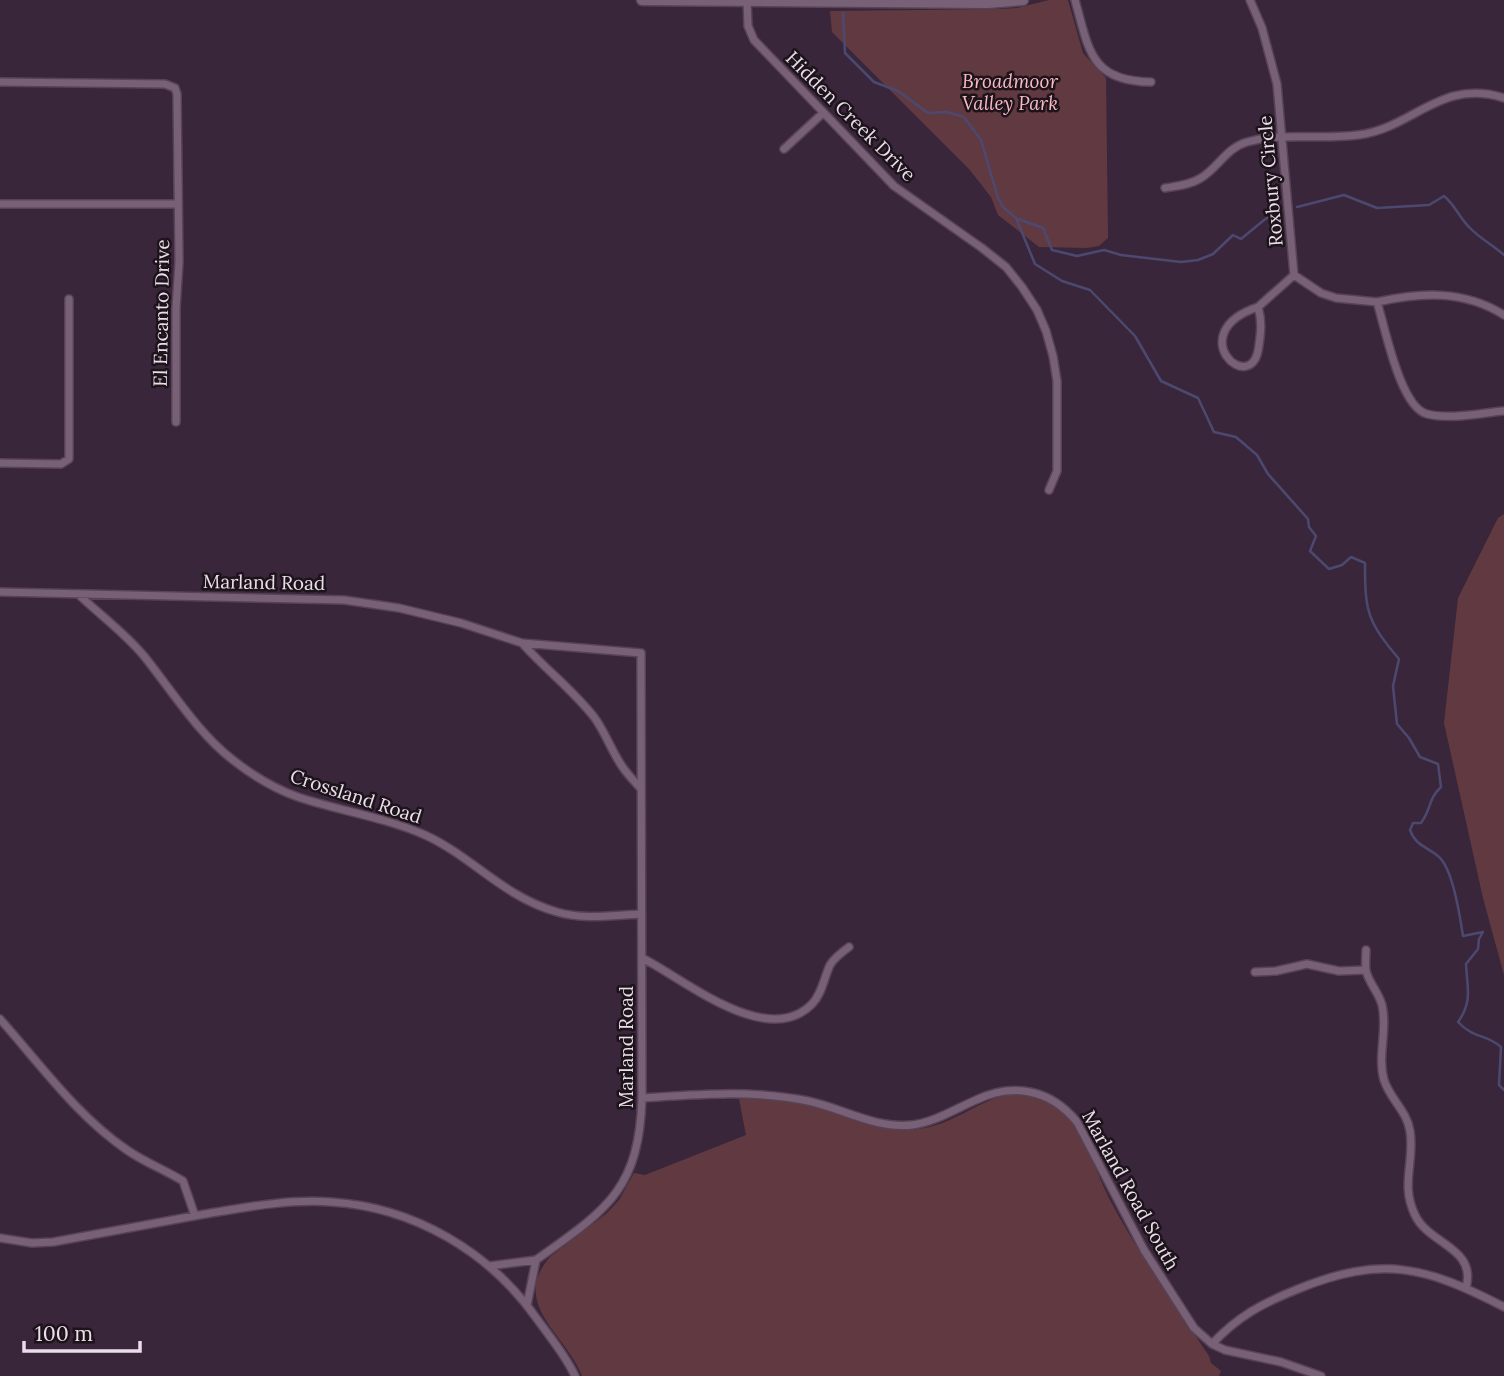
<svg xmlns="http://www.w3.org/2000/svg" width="1504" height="1376" viewBox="0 0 1504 1376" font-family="Lora,serif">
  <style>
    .green { fill: #613941 }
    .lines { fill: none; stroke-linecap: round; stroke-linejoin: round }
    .stream { stroke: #4c4971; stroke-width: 2.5 }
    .street-casing { stroke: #564456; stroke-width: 10 }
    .secondary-casing { stroke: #564456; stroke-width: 13 }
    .street { stroke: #786077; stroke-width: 7 }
    .secondary { stroke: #786077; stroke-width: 10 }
    .labels { text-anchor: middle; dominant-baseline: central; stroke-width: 5; stroke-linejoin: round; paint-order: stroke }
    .park-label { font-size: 19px; font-style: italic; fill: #f9b9c3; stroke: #1c131b }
    .street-label { font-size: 19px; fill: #ebdeeb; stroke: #1c131b }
  </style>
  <rect width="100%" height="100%" fill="#3a263a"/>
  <path class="green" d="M1049 0H1068L1083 53 1106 78 1108 238 1099 246 1087 248 1039 247 998 215 991 197 969 169 832 32 830 11 1001 9 1017 8Z
    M1504 514V975L1483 898 1444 723 1458 598 1498 518Z
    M1008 1094C1030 1096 1050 1100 1066 1116 1085 1135 1098 1177 1111 1202 1140 1256 1175 1305 1209 1356L1211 1363 1221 1371 1219 1376H582C567 1335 509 1304 550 1257L607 1213 619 1200 634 1173 645 1175 746 1135 739 1099C763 1099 786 1100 809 1105 845 1114 879 1132 918 1129 950 1126 977 1102 1008 1094Z"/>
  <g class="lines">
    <path class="stream" d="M843 13 845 53 874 82 898 91 928 113 947 112 964 117 981 140 998 198 1003 207 1016 218 1035 264 1062 281 1090 290 1135 336 1161 381 1198 398 1214 432 1236 437 1257 455 1268 474 1308 519 1309 527 1316 536 1310 551 1329 569 1342 565 1351 557 1365 563C1365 612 1367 621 1399 659L1393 686 1397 724 1409 738 1420 757 1438 764 1441 787C1428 799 1432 808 1421 823H1413L1410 830C1415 845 1427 847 1438 856 1453 868 1460 917 1463 936L1483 932 1479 939 1478 949 1466 964C1467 987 1473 1001 1458 1022 1474 1039 1487 1034 1501 1047L1499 1085 1504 1090
      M1297 207 1344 195 1377 208 1429 205 1444 196C1455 205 1459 217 1469 227 1479 238 1493 245 1504 255
      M1018 219 1043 228 1052 250 1077 256 1104 250 1121 255 1181 262 1198 260 1213 254 1233 235 1241 239 1264 220 1278 211"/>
    <defs>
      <path id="street" d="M747 0 748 26 754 40 894 186 982 248 1006 267 1022 287 1037 310 1046 331 1053 356 1057 381V471L1049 490
        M1075 0C1089 50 1090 81 1151 82
        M1250 0 1262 28 1277 84 1294 275 1321 293 1336 298 1377 302
        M0 82 165 84 175 88 177 94 179 262 176 308V422
        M784 149 823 113
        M1165 188C1177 186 1190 185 1201 178 1218 168 1226 148 1247 142 1283 132 1321 140 1358 135 1414 128 1440 78 1504 98
        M0 204H178
        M1258 307C1262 320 1261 331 1259 345 1253 401 1180 333 1258 307Z
        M1258 307 1294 275
        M1504 315C1464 290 1422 292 1377 302 1385 327 1400 407 1427 414 1451 420 1480 413 1504 411
        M0 463 61 464 69 459V299
        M0 592 344 600 399 608 461 623 522 643 641 653 642 1098C639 1191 606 1210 536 1260
        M78 594C100 615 124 632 144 656 172 691 198 733 233 760 252 775 275 789 298 797 340 811 384 817 425 835 473 857 502 896 557 912 584 920 613 915 641 914
        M522 643C545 669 572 689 594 717 606 733 612 753 624 769 629 776 636 783 641 789
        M1366 950C1366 957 1365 965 1366 971 1369 983 1379 993 1382 1005 1388 1029 1377 1056 1384 1080 1390 1099 1407 1111 1410 1131 1415 1162 1400 1184 1415 1215 1429 1245 1477 1247 1466 1288
        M642 958C683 978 767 1050 812 1004 822 994 824 978 830 965 835 957 842 952 849 947
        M1255 972 1276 971 1307 964 1339 971 1366 970
        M0 1019C40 1064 77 1116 127 1150 144 1162 165 1170 183 1181L195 1216
        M642 1098C696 1094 755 1090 808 1101 842 1108 875 1129 912 1125 935 1122 955 1109 976 1100 1014 1082 1051 1090 1077 1122L1144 1250 1194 1328 1212 1344 1225 1350 1281 1362 1321 1376
        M0 1238 32 1243 53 1242C104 1233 154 1223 205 1214 247 1207 289 1199 331 1202 414 1207 490 1252 537 1319 550 1337 566 1356 575 1376
        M489 1266 536 1260
        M527 1305 536 1260
        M1212 1344C1238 1316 1263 1303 1298 1289 1382 1255 1425 1266 1504 1307"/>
      <path id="secondary" d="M642 0 988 3 1023 0"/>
    </defs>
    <use href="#street" class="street-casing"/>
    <use href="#secondary" class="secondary-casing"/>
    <use href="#street" class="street"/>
    <use href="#secondary" class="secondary"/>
  </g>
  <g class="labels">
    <g class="park-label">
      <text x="1010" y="81">Broadmoor<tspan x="1010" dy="22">Valley Park</tspan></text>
    </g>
    <g class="street-label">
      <text transform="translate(851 116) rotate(45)">Hidden Creek Drive</text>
      <text transform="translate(1270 181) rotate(-95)">Roxbury Circle</text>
      <text transform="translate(161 313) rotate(-89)">El Encanto Drive</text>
      <text transform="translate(264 582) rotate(1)">Marland Road</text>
      <text transform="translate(356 796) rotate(18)">Crossland Road</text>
      <text transform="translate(626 1047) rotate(-90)">Marland Road</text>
      <text transform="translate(1131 1190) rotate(61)">Marland Road South</text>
    </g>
  </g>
  <path d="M24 1341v10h116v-10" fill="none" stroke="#ebdeeb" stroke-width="3.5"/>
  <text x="35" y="1341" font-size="21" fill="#ebdeeb" stroke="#1c131b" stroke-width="5" paint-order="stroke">100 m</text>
</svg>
